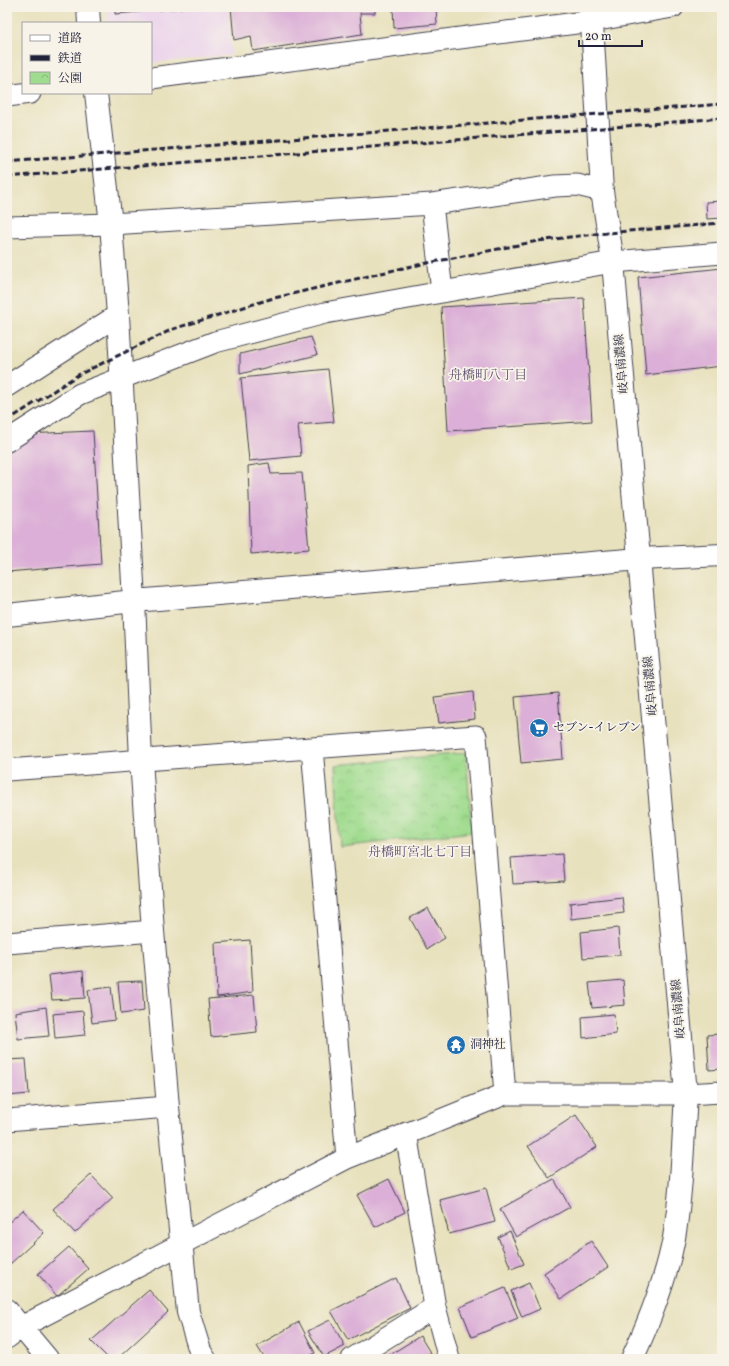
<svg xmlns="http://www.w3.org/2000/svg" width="729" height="1366" viewBox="0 0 729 1366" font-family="Vollkorn,'Noto Serif JP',serif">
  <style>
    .built { fill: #ead1ec }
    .park { fill: url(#park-crowns); stroke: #617f65 }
    .building { fill: #dbafd7 }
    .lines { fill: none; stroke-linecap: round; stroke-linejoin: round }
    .minor-casing { stroke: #403f4e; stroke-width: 23 }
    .tertiary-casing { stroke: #403f4e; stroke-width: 24 }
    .primary-casing { stroke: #403f4e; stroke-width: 24 }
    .minor { stroke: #fff; stroke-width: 21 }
    .tertiary { stroke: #fff; stroke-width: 22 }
    .primary { stroke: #fff; stroke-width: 22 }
    .rail { stroke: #22223b; stroke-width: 3; stroke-dasharray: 6 3; stroke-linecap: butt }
    .labels { text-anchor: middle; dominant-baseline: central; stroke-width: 3.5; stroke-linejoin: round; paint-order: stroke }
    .street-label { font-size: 12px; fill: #22223b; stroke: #f7f3e8 }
    .poi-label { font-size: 12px; fill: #22223b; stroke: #f7f3e8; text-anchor: start }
    .neighbourhood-label { font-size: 13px; fill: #635372; stroke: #f7f3e8 }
  </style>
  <defs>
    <pattern id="park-crowns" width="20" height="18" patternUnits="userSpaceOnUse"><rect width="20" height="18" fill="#a0dc8f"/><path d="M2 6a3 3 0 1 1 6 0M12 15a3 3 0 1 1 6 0" fill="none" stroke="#8abc7c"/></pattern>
  </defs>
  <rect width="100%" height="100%" fill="#f7f3e8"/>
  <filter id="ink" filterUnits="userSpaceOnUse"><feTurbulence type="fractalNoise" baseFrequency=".025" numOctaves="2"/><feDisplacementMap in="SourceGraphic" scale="8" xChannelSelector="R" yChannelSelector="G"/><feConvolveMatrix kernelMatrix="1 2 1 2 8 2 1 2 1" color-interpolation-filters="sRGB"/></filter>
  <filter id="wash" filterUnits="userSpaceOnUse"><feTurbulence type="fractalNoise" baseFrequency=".012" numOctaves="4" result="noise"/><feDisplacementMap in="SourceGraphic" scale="16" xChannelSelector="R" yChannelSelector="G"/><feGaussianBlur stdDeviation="0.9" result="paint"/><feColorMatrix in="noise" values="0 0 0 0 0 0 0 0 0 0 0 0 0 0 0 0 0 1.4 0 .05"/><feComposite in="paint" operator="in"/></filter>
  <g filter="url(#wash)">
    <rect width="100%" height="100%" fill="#e8e1bd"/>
    <path class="built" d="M107 7H228L232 55 151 63V23H108Z"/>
    <path class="park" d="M466 753 472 832 340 847 335 765Z"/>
    <g id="blocks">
      <path class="building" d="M115 7H182V8L115 14Z
        M231 7H375V13H360L362 34 253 51 251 36 234 40Z
        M393 7H436L437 24 394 28Z
        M722 201V218L707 219 706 202Z
        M722 268V366L646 375 638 277Z
        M584 298 592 421 448 431 441 307Z
        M311 337 317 355 240 374V354Z
        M328 369 334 422 298 425 301 456 249 461 241 378Z
        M93 431 101 564 7 572V448L25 434Z
        M269 463 271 474 302 473 309 549 251 554 248 466Z
        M473 692 475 719 439 723 435 697Z
        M558 693 563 759 521 763 515 697Z
        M562 854 564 881 513 884 511 858Z
        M622 897 624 913 571 919 570 903Z
        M428 908 445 938 427 949 410 918Z
        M618 928 620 955 583 958 581 932Z
        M250 940 253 992 217 997 215 943Z
        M83 971 85 998 52 1000 49 975Z
        M623 980 625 1005 592 1008 589 983Z
        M142 981 144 1011 121 1014 118 982Z
        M111 987 115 1020 92 1023 88 990Z
        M254 995 257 1032 211 1037 208 999Z
        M46 1007 49 1036 18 1039 15 1012Z
        M83 1011 85 1035 55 1038 53 1014Z
        M614 1014 616 1034 583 1038 582 1017Z
        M718 1027H722V1069L709 1070 707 1035 719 1034Z
        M26 1059 29 1094 7 1096V1060Z
        M576 1115 597 1147 549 1178 528 1146Z
        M91 1175 113 1198 75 1233 53 1209Z
        M389 1179 405 1212 375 1227 357 1195Z
        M554 1179 570 1207 516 1237 500 1209Z
        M486 1188 495 1222 449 1234 440 1200Z
        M23 1210 44 1233 10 1264 7 1261V1224Z
        M510 1231 524 1264 511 1269 498 1237Z
        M591 1241 608 1267 561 1299 544 1273Z
        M69 1247 88 1269 57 1296 38 1274Z
        M396 1278 410 1308 348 1340 331 1311Z
        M529 1283 540 1309 522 1317 511 1291Z
        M505 1288 518 1318 472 1337 460 1307Z
        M149 1290 168 1312 117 1359H109L91 1341Z
        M330 1320 345 1346 324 1357 308 1331Z
        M299 1322 315 1353 305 1359H265L257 1346Z
        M420 1336 434 1359H383Z"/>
    </g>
  </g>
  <g filter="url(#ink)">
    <use href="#blocks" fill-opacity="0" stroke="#403f4e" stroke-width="1"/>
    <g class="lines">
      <defs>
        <path id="minor" d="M151 78 592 21 673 7
          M7 96 30 93
          M432 204 442 292
          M7 227 111 224 432 204 555 186 577 185 602 191
          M7 386 118 315
          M7 441 80 394 215 342 325 313 442 292 613 262 722 253
          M312 748 347 1158
          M7 770 476 736 505 1094
          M7 943 153 931
          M7 1120 168 1107
          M406 1133 435 1307 449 1359
          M7 1310 48 1359
          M7 1338 21 1327 347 1158 505 1094H686L722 1092
          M352 1359 435 1307"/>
        <path id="tertiary" d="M88 7 89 23
          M96 93 111 224 118 315 134 601 141 760 153 931 168 1107 188 1312 200 1351 205 1359
          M7 615 134 601 640 559 722 555"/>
        <path id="primary" d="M591 7 602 191 613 262 686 1094C683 1142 682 1190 674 1238 666 1280 650 1320 632 1359"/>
      </defs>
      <use href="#minor" class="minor-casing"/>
      <use href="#tertiary" class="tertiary-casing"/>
      <use href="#primary" class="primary-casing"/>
      <use href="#minor" class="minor"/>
      <use href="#tertiary" class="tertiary"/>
      <use href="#primary" class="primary"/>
      <path class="rail" d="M7 162 722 104
        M7 177 722 118
        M7 421 78 375 173 329 270 299 403 268 538 241 595 234 722 223"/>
    </g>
  </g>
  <defs>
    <symbol id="supermarket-disc" viewBox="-11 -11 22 22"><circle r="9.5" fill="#1f6fb2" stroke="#f7f3e8"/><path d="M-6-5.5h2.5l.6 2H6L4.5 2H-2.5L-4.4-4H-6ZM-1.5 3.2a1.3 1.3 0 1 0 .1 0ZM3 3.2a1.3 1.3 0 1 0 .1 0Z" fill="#fff"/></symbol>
    <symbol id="temple-disc" viewBox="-11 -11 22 22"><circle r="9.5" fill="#1f6fb2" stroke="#f7f3e8"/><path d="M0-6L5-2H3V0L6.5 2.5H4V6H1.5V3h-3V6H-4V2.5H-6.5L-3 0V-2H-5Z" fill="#fff"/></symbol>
  </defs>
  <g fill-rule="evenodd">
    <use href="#supermarket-disc" x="528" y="717" width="22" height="22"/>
    <use href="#temple-disc" x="445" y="1034" width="22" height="22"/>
  </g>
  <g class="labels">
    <g class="street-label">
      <text transform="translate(622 364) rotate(-95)">岐阜南濃線</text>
      <text transform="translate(651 686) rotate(-95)">岐阜南濃線</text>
      <text transform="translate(679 1009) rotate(-95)">岐阜南濃線</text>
    </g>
    <g class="poi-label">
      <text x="553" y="728">セブン-イレブン</text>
      <text x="470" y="1045">洞神社</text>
    </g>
    <g class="neighbourhood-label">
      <text x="488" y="376">舟橋町八丁目</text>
      <text x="420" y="853">舟橋町宮北七丁目</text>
    </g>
  </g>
  <rect width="729" height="1366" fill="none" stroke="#f7f3e8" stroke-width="24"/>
  <rect x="22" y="22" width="130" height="72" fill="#f7f3e8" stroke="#a29fa3"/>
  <rect x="30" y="35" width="20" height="6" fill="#ffffff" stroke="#a29fa3"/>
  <text x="58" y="42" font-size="12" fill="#22223b">道路</text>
  <rect x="30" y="55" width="20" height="6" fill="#22223b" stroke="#a29fa3"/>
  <text x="58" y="62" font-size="12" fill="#22223b">鉄道</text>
  <rect x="30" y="72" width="20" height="12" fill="url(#park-crowns)" stroke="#a29fa3"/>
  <text x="58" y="82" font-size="12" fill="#22223b">公園</text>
  <path d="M579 40v6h63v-6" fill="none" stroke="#22223b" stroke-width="2"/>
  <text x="585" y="40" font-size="12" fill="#22223b" stroke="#f7f3e8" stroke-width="3" paint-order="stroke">20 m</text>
</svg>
